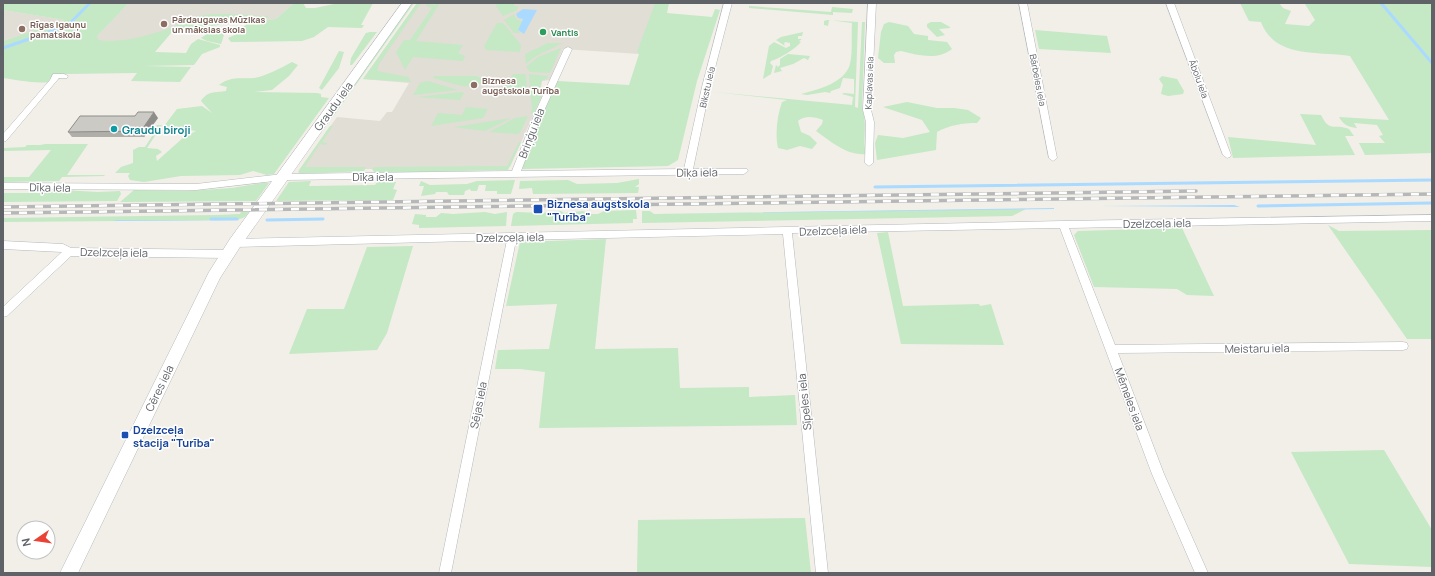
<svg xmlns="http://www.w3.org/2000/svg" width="1435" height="576" viewBox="0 0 1435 576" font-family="Manrope,sans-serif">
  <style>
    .education { fill: #e1ded6 }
    .green { fill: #c5e8c5 }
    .water { fill: #aadaff }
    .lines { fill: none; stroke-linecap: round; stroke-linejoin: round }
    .stream { stroke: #aadaff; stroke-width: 3 }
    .street-casing { stroke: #b5b8bc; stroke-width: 1 }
    .secondary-casing { stroke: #b6babf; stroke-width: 1 }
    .street { fill: #fff; fill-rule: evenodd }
    .secondary { fill: #fff; fill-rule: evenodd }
    .rail-casing { stroke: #b6b7b8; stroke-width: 3.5 }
    .rail { stroke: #fff; stroke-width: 2.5; stroke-dasharray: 8; stroke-linecap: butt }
    .wall { fill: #afaea9 }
    .shaded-wall { fill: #8f8d8a }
    .building { fill: #cccac5; stroke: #8f8d8a }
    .education-dot { fill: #8d6e63; stroke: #fff; stroke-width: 1.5 }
    .leisure-dot { fill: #2e9e5b; stroke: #fff; stroke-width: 1.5 }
    .culture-dot { fill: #0f9aa8; stroke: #fff; stroke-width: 1.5 }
    .transit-dot { fill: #1a4fb4; stroke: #fff; stroke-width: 1.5 }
    .labels { text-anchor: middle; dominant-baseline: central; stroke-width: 3; stroke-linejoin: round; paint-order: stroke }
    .far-education-label { font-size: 9px; font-weight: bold; fill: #785e54; stroke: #fff; text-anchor: start }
    .far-leisure-label { font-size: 9px; font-weight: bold; fill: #27864d; stroke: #fff; text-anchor: start }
    .far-street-label { font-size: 9px; fill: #5f6368; stroke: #fff }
    .street-label { font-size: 11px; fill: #5f6368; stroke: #fff }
    .culture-label { font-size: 11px; font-weight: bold; fill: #0d838f; stroke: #fff; text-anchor: start }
    .transit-label { font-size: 11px; font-weight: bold; fill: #164399; stroke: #fff; text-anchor: start }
  </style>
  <rect width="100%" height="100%" fill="#f1efe8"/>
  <path class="education" d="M129 3H294L276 19 194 27 84 49Z
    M417 3H667L639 54 563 49 550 80 542 81 541 88 545 89 510 167 299 170 337 117 380 121 387 112H392L409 83 363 79Z
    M3 10 66 20 3 41Z"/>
  <path class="green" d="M3 3H129L97 36 98 40C122 44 155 34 178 25 185 23 191 19 197 17 214 11 250 16 268 16L265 20 276 19 294 3H303L306 8H315L339 3H373L361 25H364L362 28 328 27 314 37 302 41 231 42 228 38 237 34V31L246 25 244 21 172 32 155 52 186 53 191 44 198 39 220 45V47L202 54 194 65 143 66 191 67 180 82 131 81 137 73 66 74C53 89 21 80 3 78V41L65 20 3 10Z
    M412 3H414L333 117 334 112Z
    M417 3H421L379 64 377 71 408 77 411 82 363 79Z
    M438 3H440L416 41 463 45 458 53 465 56 463 61 413 57 405 70 396 52 404 40H410L432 8 426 6 427 4 435 5Z
    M497 3H515L514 6H518L517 10 503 16 496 6Z
    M655 3H669L667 13 712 17 715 9 720 10 697 81 678 160 668 166 522 169 543 111 557 81 629 85 639 54 637 52Z
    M1240 3H1279L1283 8 1291 11 1285 24 1309 26 1315 20 1305 4 1308 3H1432V153L1365 155 1359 143H1385L1379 136 1383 135 1377 125 1354 123 1357 128C1347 127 1343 124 1339 117L1389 120 1350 56C1318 51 1275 59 1261 22L1249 21Z
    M749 6 831 12 832 7 853 9 852 13 833 12V15L749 8Z
    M514 14 516 19 522 21 518 30 520 33H514L504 20Z
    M827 20 858 22 855 107 858 108 862 22H865L862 108C868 124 862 138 866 154 847 156 830 141 816 131L822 124 823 120C814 117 805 115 798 121L801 132 810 136 817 143 812 149 800 146 787 150 778 148C775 134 777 116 782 102L787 100 714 92 852 105 853 97 842 94 844 93 854 94V79L843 78 840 88 831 91 830 93 825 92 807 95 801 94C817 90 845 83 850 64 853 51 851 36 852 23L829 20 828 26 824 25V21Z
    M889 22 908 26 914 34 928 36V40L947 42 952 49C937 61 918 55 901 51L896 52 894 55 895 63H884L878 58 881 32 884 24Z
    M931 22H941L950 27V28L939 29 945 35 937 37 927 27V24Z
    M497 23H503L521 45 520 52 486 50 484 46Z
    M1035 30 1107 36 1111 53 1039 49Z
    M370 32H377L352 65H350L351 58 364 36 366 33Z
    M803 32 802 36H798V39H802L799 41 801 42C794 50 780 58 771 61L770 63 773 66 771 74 763 79 769 46 774 42 786 48 790 46V43L785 42 784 44 785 46 776 40 781 37Z
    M221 33 224 35 221 44 207 41 201 38 207 34Z
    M548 43H563L536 56 526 64 525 54Z
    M561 48 550 73 530 72 526 67 538 57Z
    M339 51 344 52 339 68 322 90 319 88Z
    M788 54 810 56 808 60 804 58 793 64 780 68 782 71 774 73 776 65 778 67 780 65V59Z
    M292 62 298 65 289 76 272 90 254 92 317 93 321 94V97L329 98 274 174 267 175 253 171 240 175 181 176 144 182 130 180 128 176 130 173H115L121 167 133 163V150L139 147H145L158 127H156L157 125H162L147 148 158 149 162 152 156 156 157 161 184 137 196 131 164 126 177 109 202 106 212 113 201 101C208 90 216 93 226 91L227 87 219 85C230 76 242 79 254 78 264 77 283 67 292 62Z
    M513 74H526L527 89 504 92Z
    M529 74 548 76 547 79 542 80 540 87 530 89Z
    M434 76H476L482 79V82C471 93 447 81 433 78Z
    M1162 76 1177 79 1184 91 1183 94 1168 96 1161 94 1163 85 1159 79Z
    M427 81H428L458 90 413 95 420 83Z
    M540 88 545 89 534 113 531 114 532 108 530 90Z
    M461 92 464 93 460 100 417 97Z
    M907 102 937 108H954L968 110 981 118 977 123C962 123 950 125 937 132L936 150 877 160 875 143 878 135 903 138 930 132 922 120 883 107Z
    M466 107 488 109 483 118 431 126 438 113 462 115Z
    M1300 114 1321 115C1330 133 1333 123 1349 129L1354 136H1345L1355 155 1233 158 1228 137 1316 145Z
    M528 116 521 131 518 134 489 132 515 118Z
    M511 118 485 131 453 127H454Z
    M330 126H333L322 142 327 143 326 145 320 144 305 167H366L364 171 301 174 298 172Z
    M519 142H521L508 170 375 173 372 169 375 167 507 166Z
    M45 144H88L67 175H105L104 176 62 177 59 181 3 182V177H29L51 150 3 151 4 148 25 147 27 145H40Z
    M639 179V184L635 187H639L638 193 533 194 532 188 519 189 520 181 568 180 577 184 617 183Z
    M515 180 511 194H497V191H485L486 185H479L477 191H471L470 189 465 191 464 195H449L447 192H436L435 194 421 196 424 186H419L421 181 430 185 467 184 477 181Z
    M311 181 309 186 375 185 377 182H396L393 189 397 190 393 200 276 201 289 182Z
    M262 183H269L256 201 120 202 134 190 187 191 232 188Z
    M62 190 98 192 120 191 121 194 117 201 3 202V193H40Z
    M1026 209 1012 216 642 223V211H650L654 214Z
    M561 211 564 213 583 211 588 213V214H598L604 211 636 210 637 219H633V223L511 226 513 214 516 212 542 213Z
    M241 212H249L245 217 237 220 3 222V218L218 215 240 214Z
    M485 212 495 214 507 212 506 226 419 228V225L412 224 415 214 426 215V217H436L441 213 453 214Z
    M1328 225 1339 231 1432 230V339H1407Z
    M1182 228 1214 296 1187 295 1177 289 1094 287 1074 235 1078 231Z
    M888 232 903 306 979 304 980 306 991 304 1004 345 901 344 877 233Z
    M606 239 595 349 678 348 680 388 749 387V397L795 395 797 425 539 428 545 372 520 369H495L498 350 549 349 557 304 506 306 520 242Z
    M413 246 387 333 377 350 289 354 307 309H344L367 247Z
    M1384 450 1432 530V567L1349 564 1291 452Z
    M805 518 811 573H637L638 520Z"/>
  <path class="water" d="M523 9 537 10 524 34 518 30 523 19 518 18 516 14Z
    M1234 205 1240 207 1100 206Z
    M1054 208V209L653 214Z
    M192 220H237L113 221 117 220Z"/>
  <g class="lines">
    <path class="stream" d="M1381 3 1432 63
      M3 48 61 28 70 23 90 3
      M875 187 1432 180
      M1258 206 1432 203
      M211 219H237
      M267 220 323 219"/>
    <defs>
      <path id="street" d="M724 3H732L710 87 693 169H747L748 171 744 174 283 180 196 190 3 189V183L196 184 283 174 512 171 535 113 564 49 568 47 572 49 543 113 521 171 684 169 702 87Z
        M868 3H876L871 110 874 122 873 163 869 166 865 163 866 122 863 110Z
        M1019 3H1027L1057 158 1053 161 1049 158Z
        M1166 3H1174L1231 155 1230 157 1227 158 1223 155Z
        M53 74H64L68 76 67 78H59L6 141 3 142V134L50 80Z
        M1432 215V221L1069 228 1115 345 1403 342 1407 343 1408 346 1407 349 1403 350 1118 353 1164 474 1208 573H1195L1152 474 1060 228 792 233 828 573H816L783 234 516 240 451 573H439L507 240 235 247 230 243 235 239 1063 221Z
        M3 241 63 244 71 248 228 250 233 254 228 258 71 256 7 316 3 317V307L62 252 3 249Z"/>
      <path id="secondary" d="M402 3H412L240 247 220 278 78 573H60L209 272 230 239Z"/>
    </defs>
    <use href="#street" class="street-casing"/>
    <use href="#secondary" class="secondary-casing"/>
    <use href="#street" class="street"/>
    <use href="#secondary" class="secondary"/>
    <defs>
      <path id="rail" d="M3 207 1196 191
        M3 213 1432 194"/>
    </defs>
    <use href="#rail" class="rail-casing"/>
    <use href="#rail" class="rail"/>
  </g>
  <path class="wall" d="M158 118 144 137H72L68 132Z"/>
  <path class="shaded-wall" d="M154 112 158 118 144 137 141 131Z"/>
  <path class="building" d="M138 112H154L141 131 68 132 80 116H135Z"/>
  <g class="education-dot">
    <circle cx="164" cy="24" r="4"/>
    <circle cx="22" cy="29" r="4"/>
    <circle cx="474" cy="85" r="4"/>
  </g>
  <circle class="leisure-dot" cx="543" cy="32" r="4"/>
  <circle class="culture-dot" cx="114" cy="129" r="4"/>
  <g class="transit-dot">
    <rect x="533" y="204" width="10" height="10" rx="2"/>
    <rect x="121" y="431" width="8" height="8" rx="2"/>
  </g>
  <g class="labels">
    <g class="far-education-label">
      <text x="172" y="19">Pārdaugavas Mūzikas<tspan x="172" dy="10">un mākslas skola</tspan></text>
      <text x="30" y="24">Rīgas Igauņu<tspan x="30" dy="10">pamatskola</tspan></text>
      <text x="482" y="80">Biznesa<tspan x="482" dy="10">augstskola Turība</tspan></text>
    </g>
    <g class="far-leisure-label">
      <text x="551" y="32">Vantis</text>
    </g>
    <g class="far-street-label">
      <text transform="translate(1199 79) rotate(70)">Ābolu iela</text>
      <text transform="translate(1038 80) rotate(79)">Bārbeles iela</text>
      <text transform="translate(869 83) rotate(-88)">Kaplavas iela</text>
      <text transform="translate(707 87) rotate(-77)">Bikstu iela</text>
    </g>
    <g class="street-label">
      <text transform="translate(333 106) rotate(-54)">Graudu iela</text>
      <text transform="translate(531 133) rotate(-69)">Briņģu iela</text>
      <text transform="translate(697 172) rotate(-1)">Dīķa iela</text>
      <text x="373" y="176">Dīķa iela</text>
      <text transform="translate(50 187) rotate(1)">Dīķa iela</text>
      <text transform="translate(1157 223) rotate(-1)">Dzelzceļa iela</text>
      <text transform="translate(833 230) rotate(-2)">Dzelzceļa iela</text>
      <text transform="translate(510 237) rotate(-1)">Dzelzceļa iela</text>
      <text transform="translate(114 252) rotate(1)">Dzelzceļa iela</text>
      <text transform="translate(1257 348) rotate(-1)">Meistaru iela</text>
      <text transform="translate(159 388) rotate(-64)">Cēres iela</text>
      <text transform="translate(1130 399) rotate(70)">Mēmeles iela</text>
      <text transform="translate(804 402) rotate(-96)">Sīpeles iela</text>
      <text transform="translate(478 405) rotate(-79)">Sējas iela</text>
    </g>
    <g class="culture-label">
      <text x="122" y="129">Graudu biroji</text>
    </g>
    <g class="transit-label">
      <text x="547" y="203">Biznesa augstskola<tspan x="547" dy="13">"Turība"</tspan></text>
      <text x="133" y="429">Dzelzceļa<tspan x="133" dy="13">stacija "Turība"</tspan></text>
    </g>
  </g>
  <rect width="1435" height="576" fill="none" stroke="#5f6368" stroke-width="8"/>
  <g transform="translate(36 540) rotate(257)"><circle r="19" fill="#ffffff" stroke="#bfc1c3"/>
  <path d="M0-3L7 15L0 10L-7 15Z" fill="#ea4335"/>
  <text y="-6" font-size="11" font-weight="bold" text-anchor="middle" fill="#5f6368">N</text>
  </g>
</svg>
